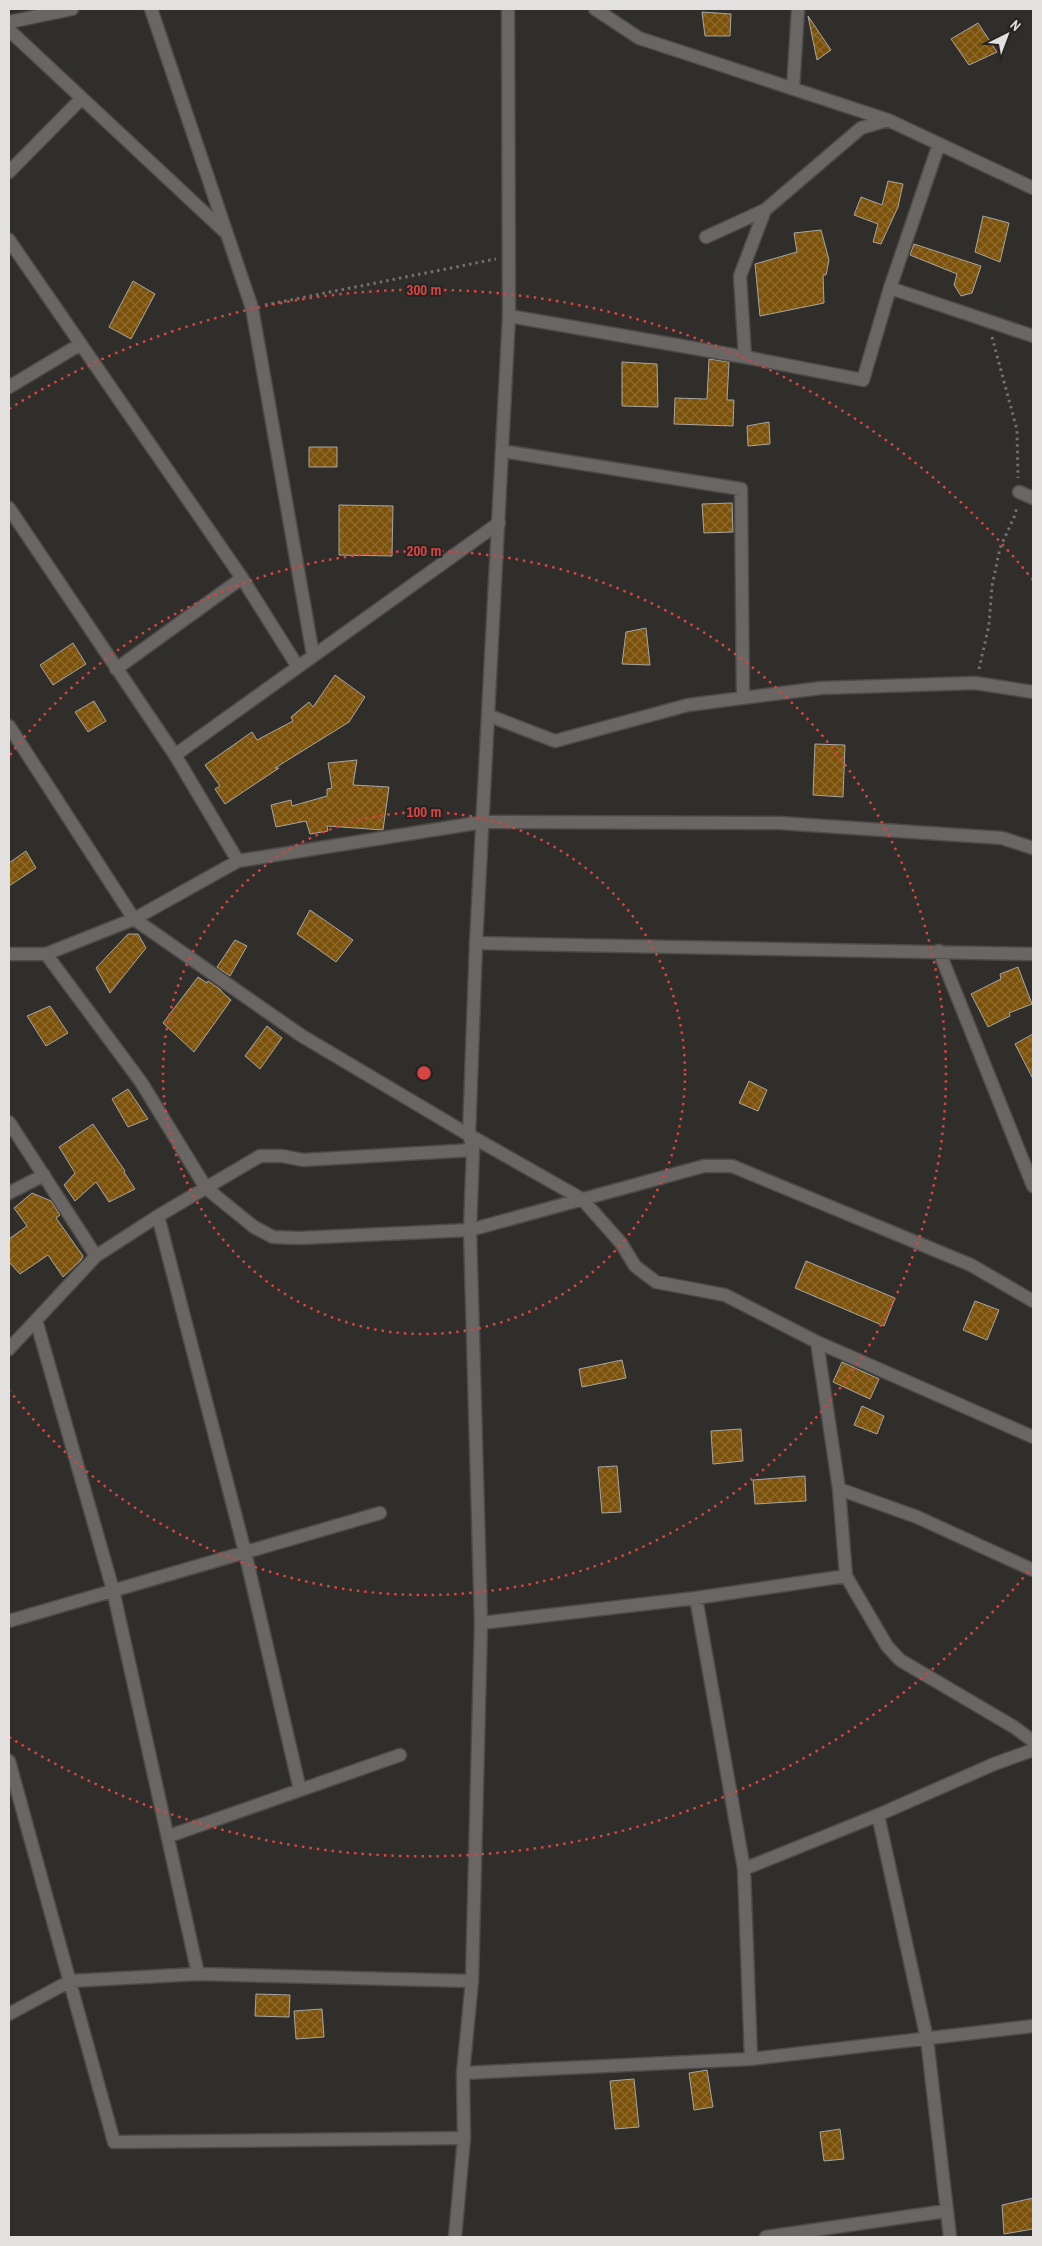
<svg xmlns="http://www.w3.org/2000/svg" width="1042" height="2246" viewBox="0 0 1042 2246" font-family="'Archivo Narrow',sans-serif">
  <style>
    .building { fill: url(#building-cross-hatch); stroke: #a8a5a1 }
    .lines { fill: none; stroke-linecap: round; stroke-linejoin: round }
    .minor-casing { stroke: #4d4b49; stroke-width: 15 }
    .tertiary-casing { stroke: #4d4b49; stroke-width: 15 }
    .path { stroke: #73716f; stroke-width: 3; stroke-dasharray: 2.5 4; stroke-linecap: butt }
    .minor { stroke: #696663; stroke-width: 12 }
    .tertiary { stroke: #696663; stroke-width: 12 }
    .ring { fill: none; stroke: #d84444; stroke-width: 2.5; stroke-dasharray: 2.5 5 }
    .centre { fill: #d84444; stroke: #262421; stroke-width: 2.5 }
    .ring-label { font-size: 15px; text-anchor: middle; font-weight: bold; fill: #d84444; stroke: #262421; stroke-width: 4; stroke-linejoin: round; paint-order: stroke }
  </style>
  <defs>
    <pattern id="building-cross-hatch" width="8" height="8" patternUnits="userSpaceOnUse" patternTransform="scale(1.25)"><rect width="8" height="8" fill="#7c520b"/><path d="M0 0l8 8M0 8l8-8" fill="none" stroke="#8e6b2e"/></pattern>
  </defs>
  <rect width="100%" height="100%" fill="#302e2b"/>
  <path class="building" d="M702 12 731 14 730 36H705Z
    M808 16 831 50 817 60Z
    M978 23 997 52 969 65 951 39Z
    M888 181 903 184 898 207 881 244 873 242 878 224 854 215 861 197 882 205Z
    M983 216 1009 223 1000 262 975 252Z
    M821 230 829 260 826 275H823L824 303 760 316 755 264 797 252 794 233Z
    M914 244 981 266 972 293 961 296 954 285 957 274 910 255Z
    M133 281 155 294 131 339 109 327Z
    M709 359 729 362 727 400H734L733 426 674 424 675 398 707 399Z
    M622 362 657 364 658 407 622 406Z
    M769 422 770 444 748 446 747 426Z
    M309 447H337V467H309Z
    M732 503 733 532 704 533 702 504Z
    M339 505 393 506 392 556 339 555Z
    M646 628 650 665 622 664 626 632Z
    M73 643 86 664 53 685 40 665Z
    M335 675 365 697 349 722 275 768H279L225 804 215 789 220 786 205 765 252 732 257 740 293 721 291 717 309 702 313 707Z
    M94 701 106 721 88 732 75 712Z
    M815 744 845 745 843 797 813 795Z
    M357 760 353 785 389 787 383 830 327 826 328 831 310 834 306 821 276 827 271 805 291 800 292 806 327 796V789L332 788 328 763Z
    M26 851 36 868 9 886V863Z
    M310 910 353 940 336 962 297 934Z
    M128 934H138L146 948 110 993 96 968Z
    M235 940 247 946 230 976 217 967Z
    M1018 967 1032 1004 1009 1013 1010 1016 988 1027 971 994 1001 979 1000 974Z
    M198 977 207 983 208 981 221 990V991L231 1000 194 1052 163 1023Z
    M50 1006 68 1033 46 1046 27 1016Z
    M267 1026 282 1038 260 1069 245 1056Z
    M1033 1034V1079L1015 1044Z
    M749 1081 767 1090 758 1111 739 1103Z
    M128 1089 148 1119 128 1127 112 1099Z
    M93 1124 125 1171 124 1172 135 1189 109 1202 96 1182 75 1201 64 1185 75 1173 59 1147Z
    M32 1193 51 1201 60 1215 56 1218 83 1256 81 1260 63 1277 48 1255 20 1274 9 1262V1239L27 1226 14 1208Z
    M806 1261 895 1298 884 1326 795 1288Z
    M975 1301 999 1310 987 1340 963 1330Z
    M622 1360 626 1378 582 1387 579 1369Z
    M842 1362 879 1379 870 1399 833 1382Z
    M862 1406 884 1416 877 1434 854 1425Z
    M741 1429 743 1461 713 1464 711 1431Z
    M617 1466 621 1512 602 1513 598 1467Z
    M805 1476 806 1501 755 1504 753 1480Z
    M256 1994 290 1995 289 2017 255 2016Z
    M322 2009 324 2037 296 2039 294 2011Z
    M707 2070 713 2107 694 2110 689 2073Z
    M634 2079 639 2127 615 2129 610 2081Z
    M840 2129 844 2159 824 2161 820 2132Z
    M1033 2198V2229L1004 2234 1002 2205Z"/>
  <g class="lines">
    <defs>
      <path id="minor" d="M151 9 252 308 313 655
        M595 9 639 38 888 120 1033 188
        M9 22 72 9
        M9 30 224 231
        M793 89 798 9
        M9 172 81 99
        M706 237 765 210 861 128 888 120
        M9 240 242 578 298 667
        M890 288 1033 336
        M509 316 745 357 863 380 890 288 939 144
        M745 357 740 276 765 210
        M9 387 79 345
        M502 451 741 489 743 698
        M1019 492 1033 498
        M9 508 175 755 238 861
        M116 669 242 578
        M490 716 555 741 688 705 821 688 975 683 1033 692
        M9 726 134 919 302 1036 469 1135 582 1199 621 1243 635 1266 656 1282 725 1295 817 1342 1033 1437
        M175 755 499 523
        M476 943 1033 954
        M939 951 1033 1186
        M9 954H46L134 919 238 861 483 822 779 823 1002 838 1033 848
        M46 954 141 1082 206 1188 254 1227 273 1237 299 1238 470 1230 704 1166H732L971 1265 1033 1301
        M9 1122 96 1256
        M9 1193 44 1175
        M158 1216 245 1552 300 1790
        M36 1320 113 1590 198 1974
        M817 1342 839 1489 846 1576 887 1646 900 1660 1014 1727 1033 1741
        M9 1349 96 1256 158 1216 260 1156H282L303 1160 473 1150
        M839 1489 917 1517 1033 1570
        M696 1598 744 1869 751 2059
        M9 1621 380 1513
        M481 1623 696 1598 846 1576
        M9 1761 114 2142 464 2138
        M878 1815 927 2039 950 2237
        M169 1836 400 1755
        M744 1869 878 1815 994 1764 1033 1750
        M9 2014 70 1981 198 1974 472 1981
        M463 2073 751 2059 1033 2026
        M766 2237 946 2211"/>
      <path id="tertiary" d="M455 2237 464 2138 463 2073 472 1981 481 1623 470 1230 473 1150 469 1135 476 943 509 316 508 9"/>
    </defs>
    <use href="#minor" class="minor-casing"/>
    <use href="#tertiary" class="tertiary-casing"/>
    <path class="path" d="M265 305 496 259
      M992 337 1017 430 1018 478
      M979 669 989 625 992 586 1000 548 1015 515 1017 506"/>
    <use href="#minor" class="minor"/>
    <use href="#tertiary" class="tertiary"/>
  </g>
  <g class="ring">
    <circle cx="424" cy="1073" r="261"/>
    <path d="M10 755A522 522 0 1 1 10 1391"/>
    <path d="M1033 1566A783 783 0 0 1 9 1737M9 409A783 783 0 0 1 1033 580"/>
  </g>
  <circle cx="424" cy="1073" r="8" class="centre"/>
  <g class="ring-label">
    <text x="424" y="295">300 m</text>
    <text x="424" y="556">200 m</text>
    <text x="424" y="817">100 m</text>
  </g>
  <rect width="1042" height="2246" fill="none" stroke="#e3e1e0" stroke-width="20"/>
  <g transform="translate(1007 35) rotate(42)" stroke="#262421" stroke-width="4" paint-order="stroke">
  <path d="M0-4L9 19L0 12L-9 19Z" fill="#e3e1e0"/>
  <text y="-8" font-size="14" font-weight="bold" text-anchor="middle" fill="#e3e1e0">N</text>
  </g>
</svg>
